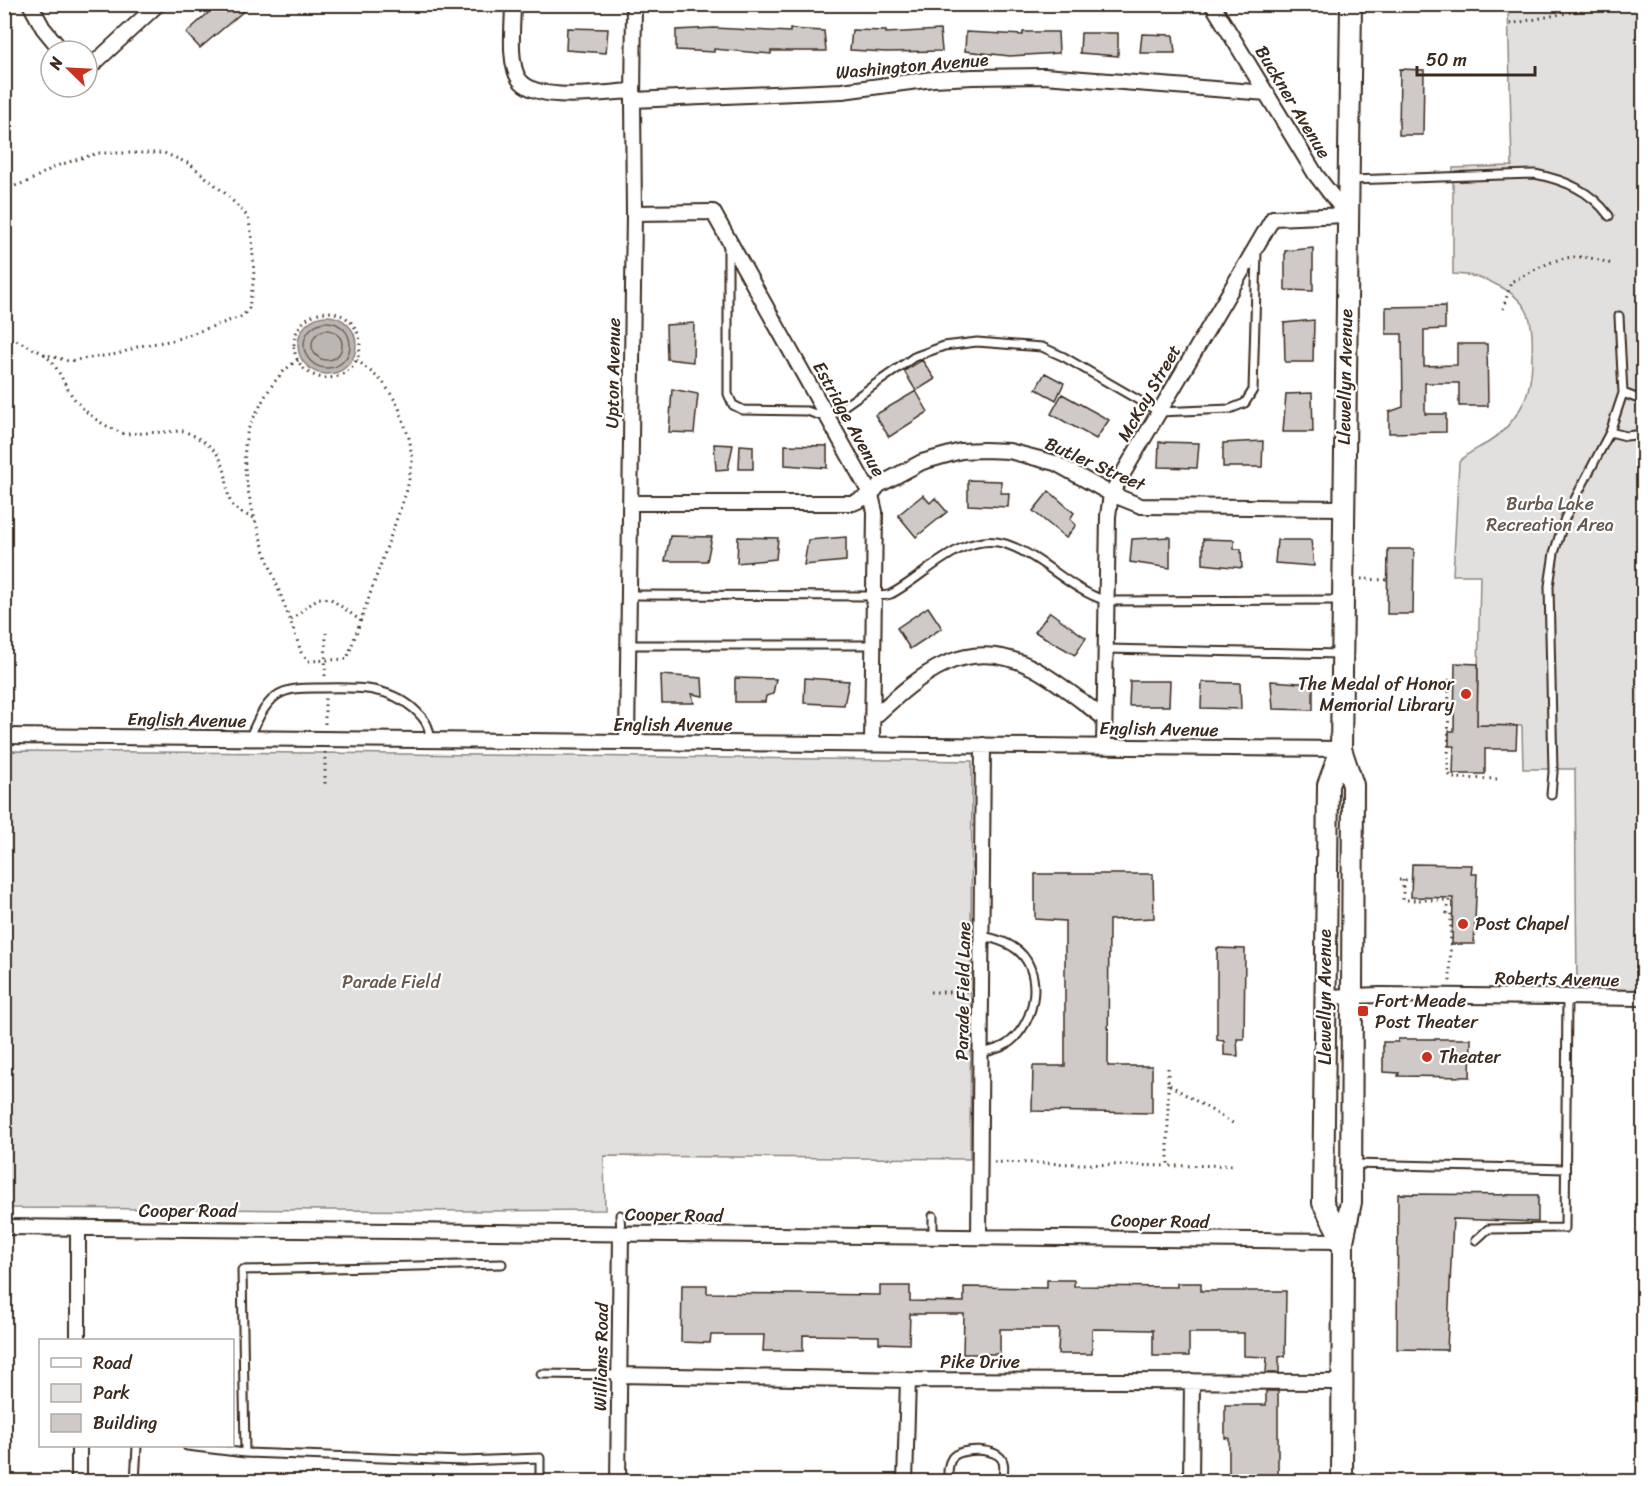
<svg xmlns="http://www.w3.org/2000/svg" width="1648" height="1486" viewBox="0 0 1648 1486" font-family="Sriracha,sans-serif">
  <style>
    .green { fill: #e2e0de; stroke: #8e857e; stroke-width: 1.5 }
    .water { fill: #bcb6b3; stroke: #887e77; stroke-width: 1.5 }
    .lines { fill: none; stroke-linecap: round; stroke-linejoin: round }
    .shore { stroke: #6f625a; stroke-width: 1.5 }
    .building { fill: #cfcac7; stroke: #3b2a1e; stroke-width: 1.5 }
    .lane-casing { stroke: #3b2a1e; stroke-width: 11 }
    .street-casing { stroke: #3b2a1e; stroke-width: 18 }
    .secondary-casing { stroke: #3b2a1e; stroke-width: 24 }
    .path { stroke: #3b2a1e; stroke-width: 3; stroke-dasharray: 1.5 4.5; stroke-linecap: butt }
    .lane { stroke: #fff; stroke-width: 7 }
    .street { stroke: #fff; stroke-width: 14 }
    .secondary { stroke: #fff; stroke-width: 20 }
    .poi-dot { fill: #c8321e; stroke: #fff; stroke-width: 2 }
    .labels { text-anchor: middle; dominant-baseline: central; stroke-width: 4.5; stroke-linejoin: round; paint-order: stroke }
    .street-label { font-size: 18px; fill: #3b2a1e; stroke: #fff }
    .park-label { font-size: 18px; fill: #65584e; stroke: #fff }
    .poi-label { font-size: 18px; fill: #3b2a1e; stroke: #fff; text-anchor: start }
  </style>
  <rect width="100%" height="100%" fill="#fff"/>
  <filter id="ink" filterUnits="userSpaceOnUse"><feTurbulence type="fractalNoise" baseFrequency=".0167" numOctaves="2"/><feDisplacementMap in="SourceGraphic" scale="12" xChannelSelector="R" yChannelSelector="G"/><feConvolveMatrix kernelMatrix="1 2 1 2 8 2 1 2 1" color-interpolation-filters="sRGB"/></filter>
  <g filter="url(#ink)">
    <path class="green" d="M1508 5H1643V990L1577 989 1575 769H1523L1522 726 1477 725 1480 575H1453L1459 462C1467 452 1478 449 1489 442 1501 434 1513 421 1520 409 1530 392 1532 375 1532 356 1534 320 1530 301 1497 285 1482 277 1471 275 1453 274V168L1512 166Z
      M5 751 320 753 972 761 970 1159 604 1156 605 1210 485 1211 5 1208Z"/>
    <path class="water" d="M298 345a29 29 0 1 1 58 0a29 29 0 1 1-58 0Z"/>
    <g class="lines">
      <path class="shore" d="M304 345a23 23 0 1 1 46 0a23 23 0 1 1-46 0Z
        M312 345a15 15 0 1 1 30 0a15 15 0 1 1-30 0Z"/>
    </g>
    <path class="building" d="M218 4H252L200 48 186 33Z
      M567 28 608 29 606 53 566 50Z
      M714 28 790 32V29L824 31 826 51H771V54L714 49V52L676 50V30Z
      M852 30 886 31V33L940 30 942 51 886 52 850 50Z
      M966 32 1023 35V32H1058L1059 53 1010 56 965 51Z
      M1081 33H1118V56L1080 53Z
      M1142 34 1173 35 1175 53H1140Z
      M1400 69 1424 70 1423 135H1399Z
      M1313 248V291L1285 290V251Z
      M1445 306V329L1424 330V366L1457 365V344H1487L1488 406H1459V383H1425V414H1446V432L1389 433V412L1403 407 1402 334H1386V307Z
      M1314 320 1313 362H1285L1284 323Z
      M694 323 693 362 667 359 666 325Z
      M922 360 935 379 916 391 904 371Z
      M1045 373 1064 383 1056 400 1036 389Z
      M672 389 698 394 694 433 669 432Z
      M916 391 928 412 889 437 875 415Z
      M1312 393 1313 432H1283L1286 394Z
      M1062 394 1109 420 1096 439 1051 414Z
      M1263 441 1262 467H1223V443Z
      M1159 442 1199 443 1197 468 1158 467Z
      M714 444 733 445 728 469 716 470Z
      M740 445 753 446V469H739Z
      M785 445 827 446V468L785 465Z
      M968 480 1001 481V493H1009L1008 507 968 505Z
      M1049 491 1074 513 1070 519 1076 525 1066 538 1033 511Z
      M923 495 930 503 935 498 947 512 916 537 898 515Z
      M670 536 712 537 707 561H665Z
      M738 537 778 538 776 559 737 563Z
      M846 537V561L804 565 808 540Z
      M1170 537V568L1130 562 1132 539Z
      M1203 539 1234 540V549H1241L1242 568 1203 564Z
      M1277 540H1311L1314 566 1275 563Z
      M1388 549H1414L1413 614H1387Z
      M928 607 942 628 910 649 897 628Z
      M1050 612 1086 638 1075 655 1035 632Z
      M1455 663 1478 664 1477 725 1517 726 1516 749H1485V774H1453L1454 746H1449V731H1454Z
      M661 675 702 678 703 696 692 694 694 703H662Z
      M735 678 776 679 773 694 766 696 765 702H735Z
      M805 678 849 681 844 705 804 703Z
      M1130 681H1170L1169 706H1129Z
      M1271 681 1313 684V710L1273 709Z
      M1202 682 1240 683 1241 709 1201 708Z
      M1412 864 1472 865 1471 874H1477L1474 944H1452L1453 898 1411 897Z
      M1035 874H1153L1154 918 1109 920 1108 1066H1152V1113L1032 1111 1033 1066H1065V921L1035 919Z
      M1217 948 1245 949 1244 1039H1237L1238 1056 1224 1055V1041L1217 1040Z
      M1398 1039H1471L1470 1077 1398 1076 1399 1073 1383 1072V1042H1398Z
      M1398 1194 1538 1195V1222L1453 1219 1447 1350 1397 1349Z
      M1047 1280H1074V1286L1177 1287V1283H1201V1291H1286L1285 1356 1279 1357V1373H1266L1267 1357 1244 1356V1333H1189V1356H1153V1330L1092 1329V1354H1058L1059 1329H1000V1354H963L964 1314H910L909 1344 879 1343V1336L803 1335V1351H763L764 1335H711L710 1343 681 1342 682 1285H707V1293L880 1295V1286H910V1301L964 1302V1287L1047 1288Z
      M1266 1391H1278V1482H1242V1477H1229V1438H1225V1405H1266Z"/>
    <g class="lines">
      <defs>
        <path id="lane" d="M1350 180 1535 174C1565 180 1591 191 1609 216
          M728 246V394L733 405 743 410 807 411 827 418 914 357 944 346 977 342 1042 347 1064 357 1159 412 1230 409 1245 403 1253 390 1257 252
          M1623 393 1644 401
          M1610 432 1626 436 1644 434
          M629 595 873 596C879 596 886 596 891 594 926 576 963 530 1006 544 1044 557 1068 589 1107 601L1340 600
          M628 645H872
          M1106 649 1340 654
          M249 739C256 723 263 706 276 696 288 687 307 688 322 688 355 687 388 686 414 709 425 719 430 726 430 740
          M1551 795 1553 772 1549 586 1554 553 1565 518 1610 432 1623 393 1619 316
          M980 1053C989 1051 1000 1049 1007 1044 1037 1024 1046 967 1013 947 1004 941 992 938 982 936
          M1353 1164 1565 1169
          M620 1215 621 1233
          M933 1236V1216
          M1476 1240 1488 1229 1565 1228 1567 997
          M502 1264 242 1270 245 1453 463 1461 540 1458V1482
          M541 1374 619 1375
          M187 1446 245 1453
          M135 1482 137 1446
          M948 1482C948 1474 947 1465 952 1458 960 1447 999 1447 1003 1462 1005 1468 1003 1476 1002 1482"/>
        <path id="street" d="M30 4 43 28 62 51
          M513 4C513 24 508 63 519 79 536 104 606 92 633 91
          M1212 4 1316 175 1347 215
          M87 70 158 4
          M633 100 842 91 933 79 973 77 1044 76 1267 93
          M634 213 713 212 871 495 875 512 872 744
          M630 503H853L871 495 879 485 922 462 961 451 984 450 1009 451 1055 463 1111 494 1141 506 1343 508
          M872 719C920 675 965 633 1033 668 1058 681 1081 701 1104 718
          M4 736 1341 749
          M627 742 634 213 633 100 634 4
          M1104 746 1108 516 1111 494 1273 218 1347 215
          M1325 997 1380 995 1644 998
          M4 1227 1343 1241
          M78 1228V1340
          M979 1237 983 745
          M619 1375 908 1380 1341 1382
          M79 1446V1482
          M618 1482 621 1233
          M905 1482 908 1380
          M1191 1482 1192 1381"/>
        <path id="secondary" d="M1341 749 1328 785 1323 1203 1343 1241
          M1342 1482 1343 1241 1351 1202 1353 785 1341 749 1351 4"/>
      </defs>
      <use href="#lane" class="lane-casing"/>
      <use href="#street" class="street-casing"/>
      <use href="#secondary" class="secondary-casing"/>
      <path class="path" d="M1510 24 1598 7
        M4 190 29 181 56 166 98 153H164L190 164 226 194 248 217 252 237 254 277 249 308 243 316 174 340 140 346 118 354 68 361 44 354 16 340H4
        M1503 309 1511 282C1551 262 1568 247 1614 265
        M294 345a33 33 0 1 1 66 0a33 33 0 1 1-66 0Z
        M44 354C61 370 61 380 73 397 84 413 106 428 125 434L183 431C197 436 217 448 222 463 233 491 218 507 255 518
        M298 360C282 370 271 385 262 402 258 411 251 421 248 430 231 489 283 593 301 652L309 661 347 659 407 490 412 462 410 441 398 405 383 382 357 360
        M1361 579 1388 580
        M291 620 318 598 331 599 361 621
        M325 676 326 633
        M1449 679 1448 773 1452 778 1497 779
        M325 724V698
        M325 752V787
        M1399 880H1411
        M1403 880V900H1449L1447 913H1451L1450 982
        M930 992H967
        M1168 1068V1084L1236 1125
        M1168 1084V1166L1235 1165
        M994 1162 1168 1166"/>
      <use href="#lane" class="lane"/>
      <use href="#street" class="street"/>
      <use href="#secondary" class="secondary"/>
    </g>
  </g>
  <g class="poi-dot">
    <circle cx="1466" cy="694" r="6"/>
    <circle cx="1463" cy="924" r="6"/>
    <rect x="1357" y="1005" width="12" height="12" rx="3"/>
    <circle cx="1427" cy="1057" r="6"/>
  </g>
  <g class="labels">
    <g class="street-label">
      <text transform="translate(912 66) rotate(-5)">Washington Avenue</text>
      <text transform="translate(1293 102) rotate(59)">Buckner Avenue</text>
      <text transform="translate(613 373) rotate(-89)">Upton Avenue</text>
      <text transform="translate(1345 377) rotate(-89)">Llewellyn Avenue</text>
      <text transform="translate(1149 393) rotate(-60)">McKay Street</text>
      <text transform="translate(849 419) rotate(61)">Estridge Avenue</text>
      <text transform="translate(1095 464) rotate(24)">Butler Street</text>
      <text transform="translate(187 720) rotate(1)">English Avenue</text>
      <text x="673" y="725">English Avenue</text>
      <text transform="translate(1159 729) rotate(1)">English Avenue</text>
      <text transform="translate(1557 979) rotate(1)">Roberts Avenue</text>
      <text transform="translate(963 991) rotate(-89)">Parade Field Lane</text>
      <text transform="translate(1325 997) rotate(-90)">Llewellyn Avenue</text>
      <text x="188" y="1211">Cooper Road</text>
      <text transform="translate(674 1215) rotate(1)">Cooper Road</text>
      <text transform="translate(1160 1221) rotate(1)">Cooper Road</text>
      <text transform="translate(601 1357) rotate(-89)">Williams Road</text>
      <text x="980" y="1362">Pike Drive</text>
    </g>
    <g class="park-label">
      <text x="1550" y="504">Burba Lake<tspan x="1550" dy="21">Recreation Area</tspan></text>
      <text x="391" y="982">Parade Field</text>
    </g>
    <g class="poi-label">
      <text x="1454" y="684" text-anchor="end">The Medal of Honor<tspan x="1454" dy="21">Memorial Library</tspan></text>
      <text x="1475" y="924">Post Chapel</text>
      <text x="1375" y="1001">Fort Meade<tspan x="1375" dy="21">Post Theater</tspan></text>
      <text x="1439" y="1057">Theater</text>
    </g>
  </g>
  <rect width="1648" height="1486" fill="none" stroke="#fff" stroke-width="24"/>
  <rect x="12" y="12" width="1624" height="1462" fill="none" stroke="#3b2a1e" stroke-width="2" filter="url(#ink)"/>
  <rect x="39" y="1339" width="195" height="108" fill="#ffffff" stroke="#b1aaa5" stroke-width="1.5"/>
  <rect x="51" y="1358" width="30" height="9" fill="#ffffff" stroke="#b1aaa5" stroke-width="1.5"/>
  <text x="93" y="1369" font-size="18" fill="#3b2a1e">Road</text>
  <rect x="51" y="1384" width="30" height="18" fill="#e2e0de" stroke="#b1aaa5" stroke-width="1.5"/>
  <text x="93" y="1399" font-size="18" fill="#3b2a1e">Park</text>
  <rect x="51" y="1414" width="30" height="18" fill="#cfcac7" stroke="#b1aaa5" stroke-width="1.5"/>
  <text x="93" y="1429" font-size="18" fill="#3b2a1e">Building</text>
  <g transform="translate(69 69) rotate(294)"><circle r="28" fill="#ffffff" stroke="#b1aaa5" stroke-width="1.5"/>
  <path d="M0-4.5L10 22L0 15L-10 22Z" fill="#c8321e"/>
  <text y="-9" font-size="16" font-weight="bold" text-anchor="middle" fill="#3b2a1e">N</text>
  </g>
  <path d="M1417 66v9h118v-9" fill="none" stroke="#3b2a1e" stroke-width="3"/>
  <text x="1426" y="66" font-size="18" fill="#3b2a1e" stroke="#ffffff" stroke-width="4.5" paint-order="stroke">50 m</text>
</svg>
